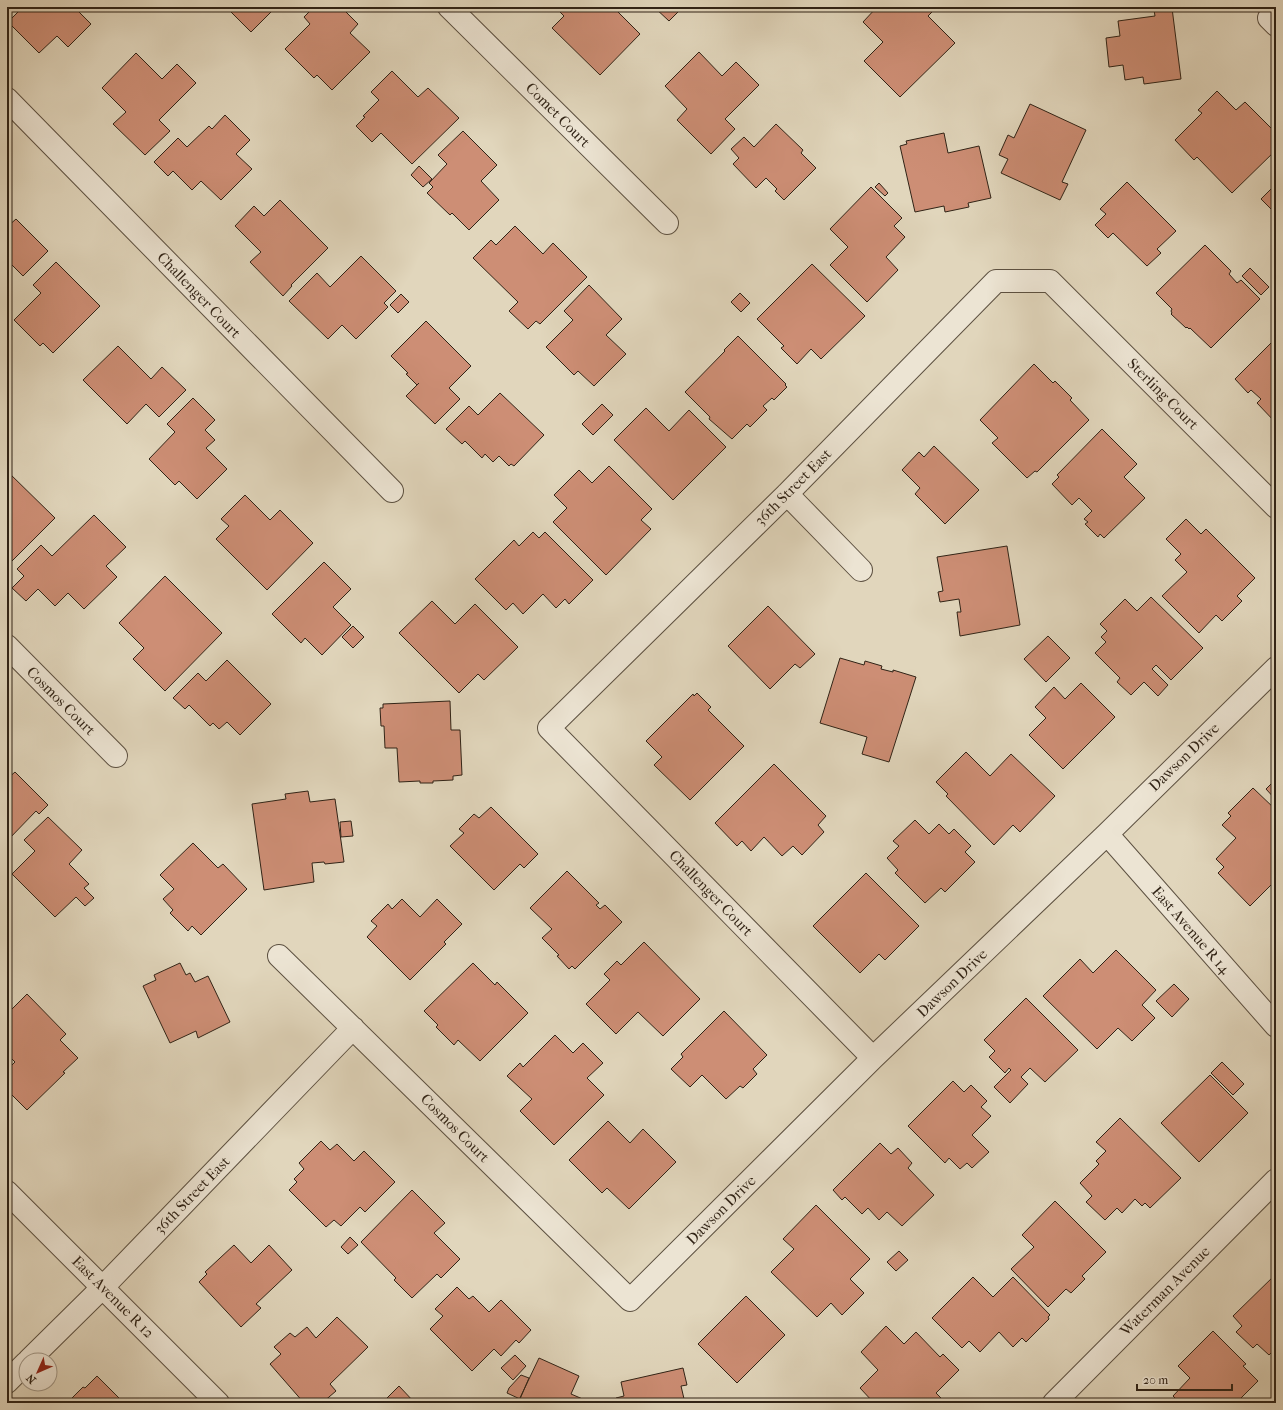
<svg xmlns="http://www.w3.org/2000/svg" width="1283" height="1410" viewBox="0 0 1283 1410" font-family="'IM FELL French Canon',serif">
  <style>
    .building { fill: #cd8e75; stroke: #302316 }
    .lines { fill: none; stroke-linecap: round; stroke-linejoin: round }
    .minor-casing { stroke: #5c5040; stroke-width: 24 }
    .minor { stroke: #ece4d3; stroke-width: 22 }
    .labels { text-anchor: middle; dominant-baseline: central; stroke-width: 3; stroke-linejoin: round; paint-order: stroke }
    .street-label { font-size: 15px; fill: #302316; stroke: #ece4d3 }
  </style>
  <rect width="100%" height="100%" fill="#e1d6bc"/>
  <filter id="stains"><feTurbulence type="fractalNoise" baseFrequency=".005" numOctaves="4"/><feColorMatrix values="0 0 0 0 .2 0 0 0 0 .09 0 0 0 0 .02 0 0 0 .5 -.17"/></filter>
  <radialGradient id="worn" r=".72"><stop offset=".6" stop-color="#630" stop-opacity="0"/><stop offset="1" stop-color="#630" stop-opacity=".3"/></radialGradient>
  <path class="building" d="M14 7H74L91 24 68 47 57 36 39 53 8 22 18 12Z
    M226 7H276L251 32Z
    M314 7H341L358 24 350 33 370 52 332 90 317 75 314 78 285 49 310 24 304 17Z
    M559 7H613L640 34 600 75 552 28 564 16 557 9Z
    M654 7H683L669 21Z
    M877 7H937L928 16 955 43 900 97 864 61 883 42 863 22Z
    M1172 8 1181 79 1144 84 1143 77 1125 80 1123 65 1109 67 1106 38 1120 36 1118 21 1155 16 1154 10Z
    M699 52 722 76 736 62 759 85 725 119 735 129 711 154 677 120 687 109 665 86Z
    M136 53 162 79 177 64 196 83 159 120 170 131 145 155 113 124 126 112 102 88Z
    M392 71 418 97 428 88 459 118 412 164 381 133 372 142 356 126 365 117 363 116 379 100 371 92Z
    M1217 91 1236 110 1245 102 1276 133V150L1232 193 1197 157 1194 160 1175 140 1202 113 1198 110Z
    M1030 104 1086 130 1062 182 1068 184 1060 200 1001 173 1008 159 999 155 1008 135 1014 138Z
    M225 115 250 140 236 154 252 169 221 200 201 181 192 190 173 171 168 176 154 162 178 138 187 147 209 126 212 129Z
    M776 124 803 150 801 153 816 168 784 200 775 191 777 189 766 178 756 188 733 164 739 158 731 149 744 137 754 147Z
    M463 131 497 165 481 181 499 200 469 230 452 213 450 215 427 193 433 187 429 183 447 164 438 155Z
    M944 133 948 153 979 146 991 198 968 203 969 207 945 212 944 206 915 212 900 146 907 144 906 141Z
    M419 166 432 179 423 187 411 175Z
    M1127 182 1176 231 1157 249 1161 253 1147 266 1113 233 1108 238 1095 225 1106 214 1100 209Z
    M879 183 888 193 885 196 875 187Z
    M1276 184V214L1261 199Z
    M871 187 902 218 894 226 905 237 886 257 898 270 867 302 830 265 848 247 830 229Z
    M280 200 328 248 291 285 292 286 283 296 250 262 261 252 235 226 254 206 264 216Z
    M16 219 48 251 23 276 12 265 7 270V227Z
    M515 226 543 254 553 243 587 277 540 324 536 321 528 329 509 311 518 302 473 258 491 240 496 245Z
    M1205 245 1231 271 1229 274 1237 283 1241 280 1260 299 1211 348 1190 328 1189 329 1187 327 1186 328 1171 314 1172 313 1171 311 1172 309 1156 293Z
    M361 256 396 291 384 303 388 307 356 339 342 325 328 339 289 301 317 273 330 287Z
    M56 262 100 306 53 353 43 343 40 346 14 320 41 293 33 285Z
    M812 264 865 316 821 359 811 349 797 364 781 348 784 346 757 319Z
    M1250 268 1269 287 1261 295 1242 276Z
    M589 285 622 319 606 335 626 354 594 386 578 371 574 375 546 347 573 320 564 311Z
    M740 293 750 303 741 312 731 302Z
    M401 294 409 302 398 313 390 305Z
    M426 321 471 366 449 388 460 399 435 424 406 396 419 383 417 385 406 374 408 373 391 356Z
    M738 336 786 384 785 385 787 387 774 400 772 398 763 406 767 410 750 427 747 424 732 439 709 419 710 417 685 392 725 351 724 350Z
    M1276 338V423L1257 403 1261 399 1251 390 1248 393 1235 379Z
    M118 346 151 379 162 367 186 390 159 417 146 404 127 424 83 380Z
    M1034 364 1053 383 1055 381 1072 398 1070 400 1089 420 1037 472 1035 471 1027 478 992 443 998 438 980 420Z
    M500 393 544 435 514 466 511 464 509 466 499 456 493 462 485 454 482 458 465 441 462 444 446 429 469 406 478 415Z
    M193 398 215 420 205 430 215 440 206 448 227 469 197 499 179 481 175 485 149 459 175 432 167 424Z
    M602 404 613 415 593 435 582 424Z
    M646 408 669 431 689 410 726 447 673 500 614 440Z
    M1102 429 1137 464 1124 477 1145 498 1104 538 1100 534 1098 537 1085 524 1088 522 1084 519 1092 511 1079 498 1072 505 1052 484 1059 477 1057 475Z
    M934 446 979 490 945 524 915 494 920 488 902 470 919 452 924 457Z
    M609 466 652 509 641 520 651 529 606 575 553 522 567 508 554 495 579 470 592 483Z
    M7 471 55 518 7 566Z
    M245 495 270 520 280 510 313 543 267 590 216 539 229 526 221 519Z
    M94 515 126 547 106 566 117 577 84 609 68 593 55 606 38 589 26 601 12 588 24 576 17 569 41 545 52 556Z
    M1186 519 1201 534 1206 529 1255 578 1237 596 1242 601 1222 621 1216 615 1199 633 1162 596 1187 572 1175 560 1181 554 1166 539Z
    M533 532 539 538 545 532 593 580 569 604 565 599 556 608 543 594 523 614 513 603 506 610 475 579 514 540 519 546Z
    M1007 546 1020 625 960 636 957 612H961L959 599 940 602 938 592 943 591 937 557Z
    M324 562 351 589 333 607 351 625 322 655 305 638 301 643 272 614Z
    M165 576 222 633 165 691 133 659 144 648 119 623Z
    M1151 597 1203 648 1171 680 1156 665 1152 669 1168 685 1158 696 1144 682 1131 695 1117 682 1120 678 1095 653 1106 642 1101 637 1107 631 1100 624 1125 599 1137 611Z
    M432 601 455 624 475 604 518 647 484 680 478 674 459 693 399 633Z
    M768 606 815 654 800 668 795 664 770 689 728 646Z
    M353 626 364 637 353 648 342 637Z
    M1048 636 1070 658 1046 682 1024 659Z
    M840 658 864 665 865 661 882 666 881 669 893 672V670L916 677 889 762 862 754 867 737 820 723Z
    M227 660 271 704 240 735 227 722 219 729 213 723 210 726 189 705 185 709 173 698 198 673 206 681Z
    M1081 683 1115 717 1063 769 1029 735 1046 718 1035 707 1054 687 1065 699Z
    M697 693 711 707 708 710 744 746 690 800 654 765 662 757 646 741 693 694 694 696Z
    M450 701 451 730H460L462 775 453 776V780L433 781V783H420V781L399 782 397 748H385L384 726H381L380 708H383V704Z
    M966 752 990 776 1011 754 1055 796 1020 832 1013 825 994 845 946 796 948 794 936 782Z
    M774 764 826 816 818 825 824 832 802 855 793 846 782 856 764 837 751 851 742 841 737 846 715 823Z
    M15 772 48 805 39 814 36 811 7 841V779Z
    M1276 779V800L1266 789Z
    M1253 788 1276 810V880L1250 906 1218 873 1224 867 1216 859 1236 838 1222 825 1231 816 1228 813Z
    M308 791 310 802 335 799 344 862 325 864 324 862 312 863 314 882 264 890 252 804 286 799 285 794Z
    M491 807 538 854 524 868 520 864 494 890 450 846 464 833 459 829 474 814 479 818Z
    M48 817 82 850 69 864 89 884 84 888 94 898 85 906 76 897 55 917 12 874 35 851 24 840Z
    M915 820 929 834 939 824 949 834 954 829 971 846 965 852 975 862 945 892 941 888 925 903 895 873 898 870 887 858 899 846 893 841Z
    M351 821 353 836 341 837 340 822Z
    M193 843 218 868 223 864 247 889 201 935 192 926 188 931 170 913 173 910 163 899 174 889 160 875Z
    M567 871 599 903 596 905 600 909 605 905 622 922 575 969 572 966 569 969 557 956 559 955 542 938 552 929 530 908Z
    M866 873 919 926 885 960 879 954 860 973 813 926Z
    M402 899 420 917 437 899 462 924 444 942 446 944 410 980 367 937 377 926 371 921 388 904 392 909Z
    M644 942 700 999 663 1036 638 1012 616 1034 586 1004 610 980 604 974 617 961 621 965Z
    M1116 950 1156 990 1142 1005 1155 1018 1132 1041 1118 1028 1097 1049 1043 996 1080 959 1093 973Z
    M180 963 186 975 190 973 195 982 208 976 230 1022 198 1038 196 1031 170 1043 143 986 156 980 154 975Z
    M473 963 495 985 497 982 528 1013 480 1061 458 1040 454 1045 436 1027 438 1025 424 1011Z
    M1174 984 1189 999 1172 1017 1156 1001Z
    M27 994 66 1034 60 1040 78 1058 63 1072 65 1073 27 1110 7 1090V1070L15 1062 7 1054V1014Z
    M1026 998 1078 1050 1045 1082 1030 1068 1021 1077 1028 1084 1010 1103 994 1087 1011 1070 1009 1068 1005 1073 989 1057 995 1051 984 1040Z
    M724 1011 767 1055 753 1069 757 1074 743 1088 740 1086 726 1099 702 1075 690 1087 671 1069 683 1057 681 1054Z
    M555 1035 573 1053 583 1043 603 1063 587 1078 604 1095 554 1145 520 1111 532 1099 507 1076 520 1063 523 1067Z
    M1222 1062 1244 1084 1233 1095 1211 1073Z
    M1210 1075 1248 1113 1199 1162 1161 1123Z
    M953 1081 964 1092 971 1085 987 1101 981 1107 991 1116 972 1135 989 1152 972 1168 967 1163 960 1169 949 1158 945 1163 908 1126Z
    M1120 1118 1181 1178 1150 1208 1145 1203 1142 1206 1135 1199 1122 1213 1117 1208 1105 1220 1086 1202 1092 1196 1080 1183 1099 1164 1096 1161 1106 1151 1096 1142Z
    M608 1121 630 1143 643 1129 676 1162 629 1209 607 1188 602 1193 569 1160Z
    M321 1141 330 1150 337 1144 354 1161 364 1151 395 1182 365 1212 360 1207 341 1226 334 1220 326 1227 289 1190 297 1182 294 1179 304 1169 299 1163Z
    M880 1143 891 1154 898 1148 912 1163 908 1168 934 1195 902 1226 887 1212 879 1220 868 1208 862 1214 845 1197 842 1200 833 1190Z
    M412 1190 445 1223 434 1233 460 1259 441 1278 437 1274 412 1298 394 1280 396 1278 361 1242Z
    M1055 1201 1106 1252 1082 1276 1085 1279 1071 1293 1066 1289 1048 1307 1011 1269 1034 1247 1022 1235Z
    M816 1205 870 1259 850 1279 864 1293 842 1315 831 1303 817 1317 771 1272 794 1249 783 1239Z
    M350 1237 358 1245 348 1254 341 1247Z
    M234 1245 251 1263 269 1245 292 1270 256 1304 261 1308 241 1327 199 1282 207 1274 205 1272Z
    M899 1251 908 1260 896 1271 887 1262Z
    M1276 1274V1348L1269 1355 1257 1344 1253 1348 1236 1332 1242 1326 1233 1316Z
    M973 1277 993 1297 1013 1277 1050 1315 1048 1317 1049 1319 1026 1342 1022 1338 1013 1347 999 1332 980 1352 969 1341 962 1348 932 1318Z
    M457 1287 469 1299 473 1296 489 1312 501 1300 531 1330 519 1343 516 1340 501 1356 494 1349 472 1371 430 1329 443 1316 435 1309Z
    M746 1296 785 1335 737 1383 698 1344Z
    M337 1317 368 1347 330 1384 336 1391 322 1403H304L270 1364 281 1354 274 1347 290 1333 295 1337 307 1327 316 1338Z
    M886 1326 904 1344 916 1332 940 1357 943 1354 959 1370 936 1393 946 1403H874L860 1388 878 1370 861 1352Z
    M1213 1331 1246 1364 1243 1366 1258 1381 1240 1399 1244 1403H1175L1177 1400 1173 1396 1190 1378 1178 1366Z
    M515 1355 526 1366 513 1380 501 1368Z
    M539 1358 579 1376 571 1394 592 1403 518 1402Z
    M683 1368 687 1385 681 1386 685 1403H617L616 1398 624 1396 621 1382Z
    M521 1375 529 1378 520 1399 507 1393 509 1388Z
    M97 1376 119 1398 116 1401 117 1403H71L72 1402 70 1400 83 1387 85 1388Z
    M399 1386 415 1403H382Z"/>
  <g class="lines">
    <defs>
      <path id="minor" d="M449 7 667 223
        M1269 18 1276 25
        M7 99 392 491
        M787 494 861 570
        M7 646 116 756
        M1107 834 1276 1026
        M279 956 630 1300 873 1058 1107 834 1276 668
        M873 1058 549 728 787 494 996 281H1050L1276 507
        M7 1192 218 1403
        M29 1360 103 1287 353 1028
        M7 1382 26 1363
        M1054 1403 1276 1180"/>
    </defs>
    <use href="#minor" class="minor-casing"/>
    <use href="#minor" class="minor"/>
  </g>
  <g class="labels">
    <g class="street-label">
      <text transform="translate(558 115) rotate(45)">Comet Court</text>
      <text transform="translate(199 295) rotate(46)">Challenger Court</text>
      <text transform="translate(1163 394) rotate(45)">Sterling Court</text>
      <text transform="translate(793 487) rotate(-45)">36th Street East</text>
      <text transform="translate(61 701) rotate(45)">Cosmos Court</text>
      <text transform="translate(1184 757) rotate(-44)">Dawson Drive</text>
      <text transform="translate(711 893) rotate(46)">Challenger Court</text>
      <text transform="translate(1191 930) rotate(49)">East Avenue R 14</text>
      <text transform="translate(952 983) rotate(-44)">Dawson Drive</text>
      <text transform="translate(455 1128) rotate(45)">Cosmos Court</text>
      <text transform="translate(192 1195) rotate(-46)">36th Street East</text>
      <text transform="translate(721 1210) rotate(-45)">Dawson Drive</text>
      <text transform="translate(1165 1291) rotate(-45)">Waterman Avenue</text>
      <text transform="translate(113 1297) rotate(45)">East Avenue R 12</text>
    </g>
  </g>
  <rect width="1283" height="1410" fill="none" stroke="#e1d6bc" stroke-width="24"/>
  <rect x="8" y="8" width="1267" height="1394" fill="none" stroke="#302316" stroke-width="2"/>
  <rect x="12" y="12" width="1259" height="1386" fill="none" stroke="#302316"/>
  <g transform="translate(38 1372) rotate(225)"><circle r="19" fill="#ece4d3" stroke="#a19787"/>
  <path d="M0-3L7 15L0 10L-7 15Z" fill="#8f2418"/>
  <text y="-6" font-size="11" font-weight="bold" text-anchor="middle" fill="#302316">N</text>
  </g>
  <path d="M1137 1384v6h95v-6" fill="none" stroke="#302316" stroke-width="2"/>
  <text x="1143" y="1384" font-size="12" fill="#302316" stroke="#ece4d3" stroke-width="3" paint-order="stroke">20 m</text>
  <rect width="100%" height="100%" filter="url(#stains)"/>
  <rect width="100%" height="100%" fill="url(#worn)"/>
</svg>
